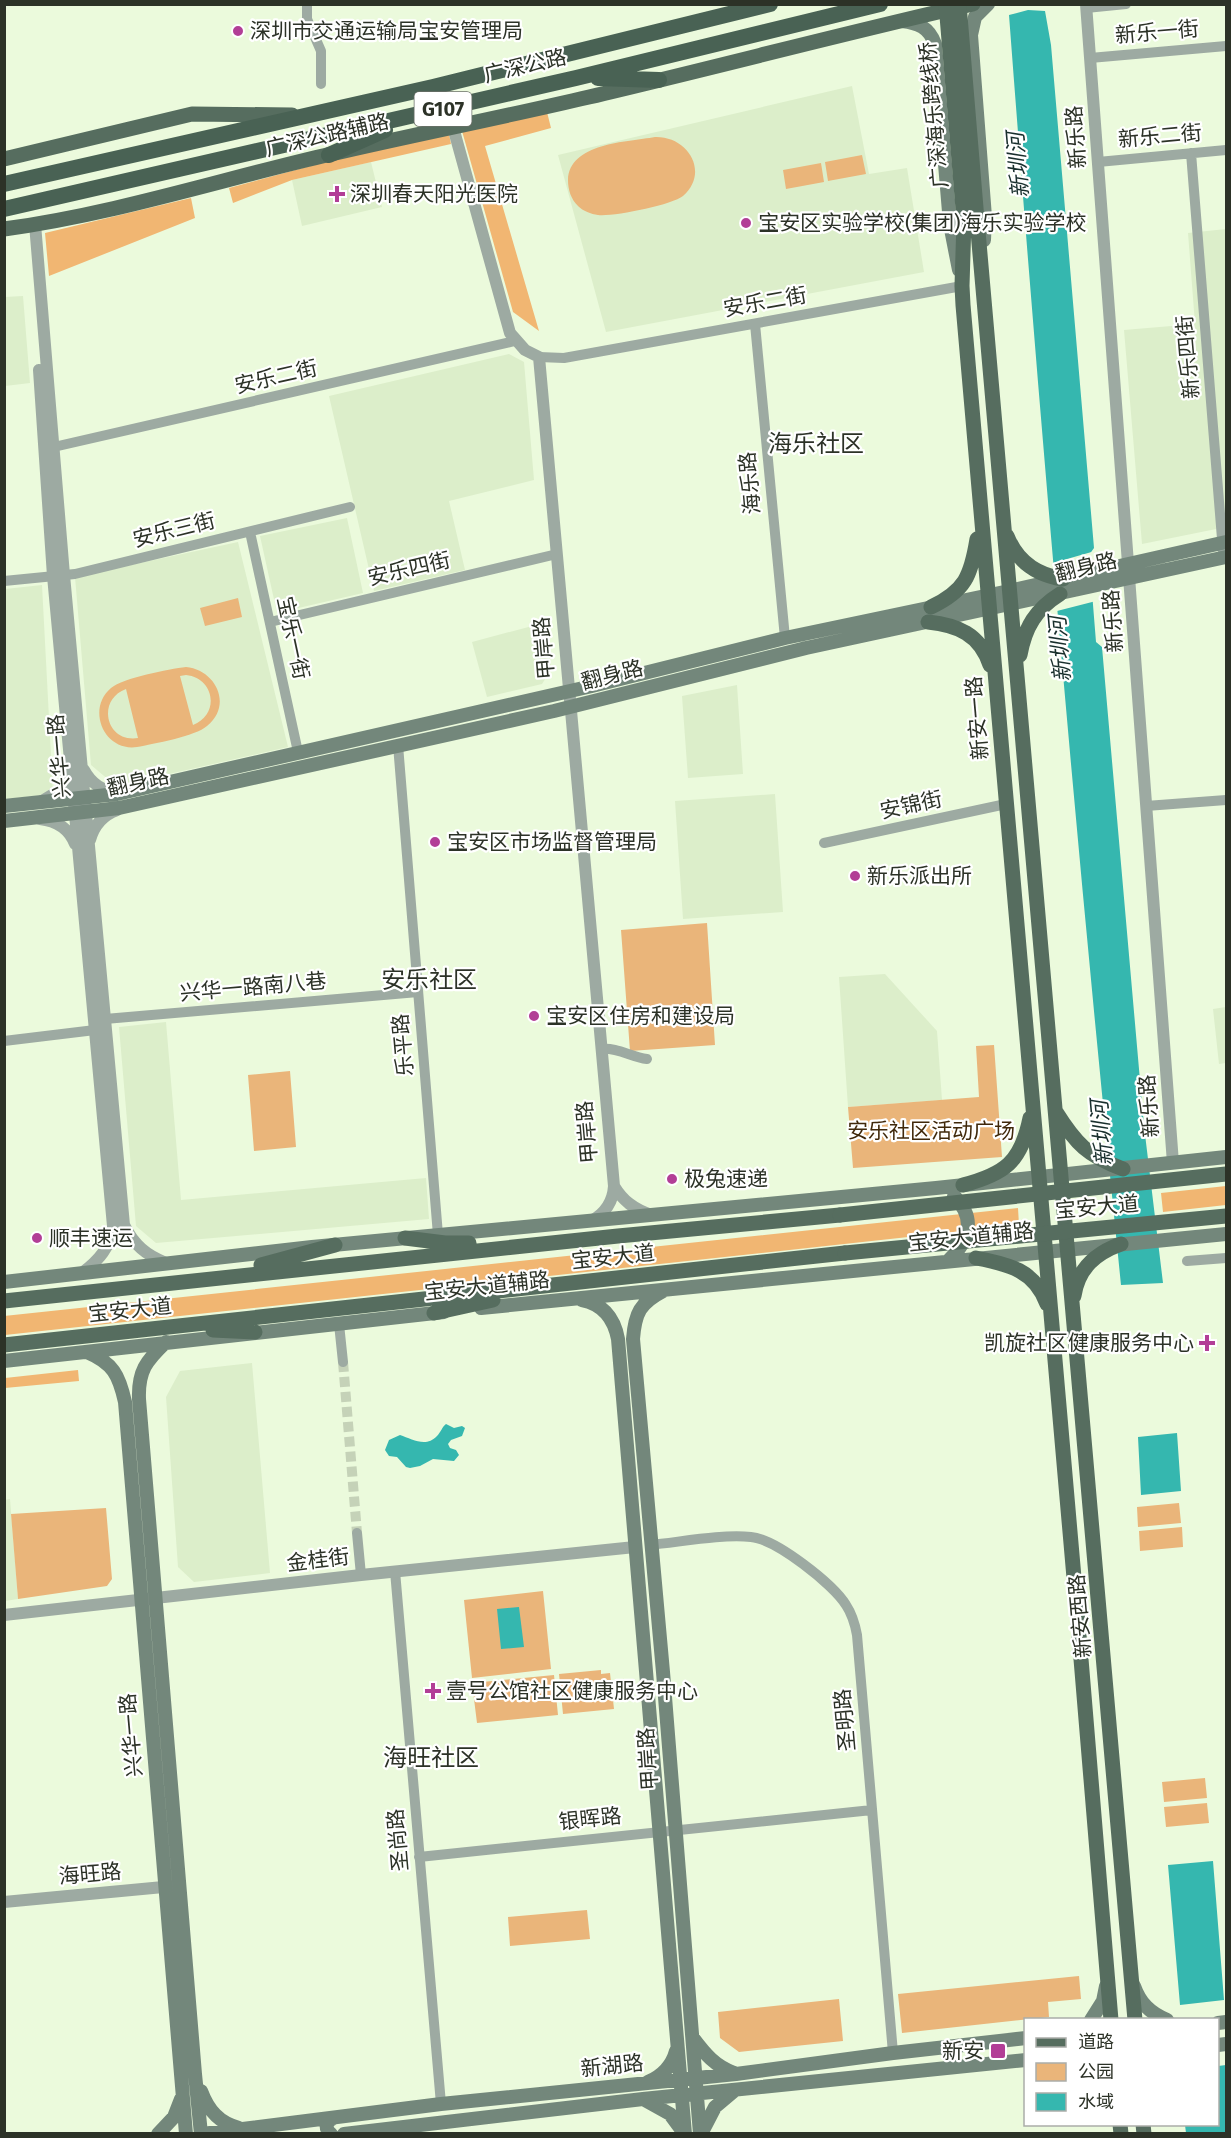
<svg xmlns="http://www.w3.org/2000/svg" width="1231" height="2138" viewBox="0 0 1231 2138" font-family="'Fira Sans','Noto Sans SC',sans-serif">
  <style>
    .built { fill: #dceeca }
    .green { fill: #eab57a; fill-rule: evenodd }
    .forest { fill: #f1b672 }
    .water { fill: #35b7af }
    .pier { fill: #ebfadc }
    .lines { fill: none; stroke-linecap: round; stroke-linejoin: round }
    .minor-tunnel { stroke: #c5d2b8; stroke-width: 10; stroke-dasharray: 10 5; stroke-linecap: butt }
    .minor { stroke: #9daaa2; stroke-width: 10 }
    .tertiary { stroke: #9daaa2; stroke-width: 12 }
    .secondary { stroke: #73877b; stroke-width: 14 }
    .primary { stroke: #566d5f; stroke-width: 15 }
    .trunk { stroke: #496254; stroke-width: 16 }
    .primary-bridge { stroke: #566d5f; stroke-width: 15 }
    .poi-dot { fill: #b23e96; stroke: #fff; stroke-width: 2 }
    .labels { text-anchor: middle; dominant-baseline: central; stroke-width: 4.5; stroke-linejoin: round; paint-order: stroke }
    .shield { fill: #fff; stroke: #6b7068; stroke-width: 1.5 }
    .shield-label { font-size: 20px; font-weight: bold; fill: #2c3227 }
    .poi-label { font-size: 21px; fill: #2c3227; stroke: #fff; text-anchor: start }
    .street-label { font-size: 21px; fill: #2c3227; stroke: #fff }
    .park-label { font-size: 21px; fill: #40280a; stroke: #fff }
    .water-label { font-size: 22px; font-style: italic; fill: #192f2d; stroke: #fff }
    .quarter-label { font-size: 24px; fill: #2c3227; stroke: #fff }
  </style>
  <rect width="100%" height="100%" fill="#ebfadc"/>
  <path class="built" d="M852 86 869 174 907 168 924 272 606 332 558 155Z
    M371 162 382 207 302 226 292 180Z
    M1226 229V527L1142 544 1124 330 1195 324 1188 233Z
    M23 296 30 383 5 386V297Z
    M509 354 524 362 534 480 449 501 465 570 374 591 329 396Z
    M347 518 363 593 277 613 260 536Z
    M238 542 288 747 116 786 91 765 75 577Z
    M42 585 53 794 5 799V589Z
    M547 622 551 670 542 684 487 697 472 642Z
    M737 685 743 774 688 778 682 696Z
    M775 794 783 912 683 919 675 801Z
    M885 974 937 1031 942 1100 848 1107 839 977Z
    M1226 1007V1063L1219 1064 1213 1009Z
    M166 1022 181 1200 426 1178 429 1219 156 1243 136 1226 119 1027Z
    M252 1363 270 1573 194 1582 178 1567 166 1397 180 1371Z
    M10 1499 18 1599 5 1601 4 1500Z"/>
  <path class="green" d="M655 137C688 136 710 172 683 196 672 205 612 217 598 215 591 214 583 211 578 206 571 199 568 190 568 180 569 143 627 142 655 137Z
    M862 155 866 174 828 181 825 162Z
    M821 163 824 182 786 189 783 170Z
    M238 598 242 617 205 626 200 608Z
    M186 667C216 670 233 705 207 726 196 736 153 744 137 747 104 752 86 709 111 688 123 678 169 669 186 667ZM186 675C215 678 220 715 193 725L180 676ZM126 689 138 738C106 743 96 700 126 689Z
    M707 923 715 1045 630 1051 621 930Z
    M994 1045 1002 1157 853 1168 848 1107 979 1097 976 1046Z
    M290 1071 296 1147 254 1151 248 1075Z
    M1179 1503 1181 1523 1138 1527 1137 1507Z
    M106 1508 112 1579 107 1586 18 1599 11 1514Z
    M1182 1527 1183 1547 1140 1551 1139 1531Z
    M543 1591 551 1669 472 1678 464 1600Z
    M601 1670V1674L610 1673 614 1709 563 1714 559 1674Z
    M554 1675 558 1715 477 1723 472 1683Z
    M1205 1778 1207 1798 1164 1802 1162 1782Z
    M1207 1803 1209 1823 1166 1827 1164 1807Z
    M587 1910 590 1939 510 1946 508 1917Z
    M1079 1976 1081 1999 1048 2002 1049 2017 902 2033 898 1994Z
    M839 1999 843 2041 739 2052 720 2038 718 2012Z"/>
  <path class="forest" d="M547 112 551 128 485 146 539 331 513 312 462 131Z
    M449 134 451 144 292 180 233 203 229 188 332 160Z
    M191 198 195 218 49 276 45 233Z
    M1226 1186V1205L1163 1212 1161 1193Z
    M1018 1208 1019 1225 5 1335 4 1316Z
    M78 1370 79 1381 5 1388V1378Z"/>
  <path class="water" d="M1028 10 1045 11 1051 45 1094 548 1089 555 1096 642 1102 647 1144 1126 1163 1283 1121 1285C1078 862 1041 439 1009 15Z
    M446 1424 454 1428 462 1426 465 1428 462 1436 451 1440 448 1444 450 1448 456 1450 459 1455 454 1461 433 1459 420 1466 410 1468 406 1467 397 1457 389 1456 385 1450 389 1440 400 1435C412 1439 426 1448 437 1436 441 1432 442 1427 446 1424Z
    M1177 1433 1181 1491 1141 1495 1138 1437Z
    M519 1607 524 1647 501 1649 497 1609Z
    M1213 1861 1224 2000 1180 2005 1168 1865Z
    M1226 2065V2133H1186L1185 2125 1218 2124V2066Z"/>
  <path class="pier" d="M1095 551 1092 555 1096 601 1057 611 1053 563Z"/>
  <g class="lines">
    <path class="minor-tunnel" d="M343 1362 357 1533"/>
    <path class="minor" d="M307 4V19L321 51V84
      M1086 8 1126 4
      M1090 58 1226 46
      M1191 153 1223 551
      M1098 162 1226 150
      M755 324 785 638
      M539 357 564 358 962 286
      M45 449 515 341
      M250 532 298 752
      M4 581 75 574 350 507
      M270 622 557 554
      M398 745 438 1235
      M1146 806 1226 800
      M824 843 1006 804
      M4 1041 95 1030 105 1019 418 992
      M601 1049C617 1047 631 1057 647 1059
      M1187 1261 1226 1258
      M339 1324 343 1362
      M357 1533 361 1575
      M650 1545C681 1542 721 1534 751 1537 776 1539 833 1584 846 1605 852 1614 855 1624 857 1635L893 2053
      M395 1571 441 2104
      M419 1857 872 1810"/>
    <path class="tertiary" d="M1086 4 1173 1163
      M453 127 510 333 525 350 539 357 614 1186C613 1202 606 1213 591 1221
      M35 224 64 575 124 1225C134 1245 146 1255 166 1263
      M39 370 53 576 113 1226C110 1248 99 1260 82 1273
      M84 770C91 783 101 791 117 792
      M42 801 60 790 69 771
      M40 819C57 821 69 828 75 844
      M90 840C94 825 103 815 117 810
      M614 1186C623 1201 634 1209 651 1215
      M4 1615 361 1575 635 1547
      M4 1902 174 1886"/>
    <path class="secondary" d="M902 21C918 23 929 27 935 44L950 224 959 270
      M984 240 985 217 971 35 975 17 988 4
      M4 806 117 794 592 686 785 638 1009 591 1226 542
      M4 821 119 808 554 711 806 648 1226 557
      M948 1261C969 1241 977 1219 954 1196
      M4 1282 312 1247 936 1188 1226 1157
      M663 1291C640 1303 635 1313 633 1339L663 1672 700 2134
      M582 1300C603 1304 614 1318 618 1339L685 2134
      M481 1308 1226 1234
      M166 1342C146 1361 138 1371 139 1399L195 2074 201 2134
      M87 1352C113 1363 119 1375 125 1402L186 2134
      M4 1361 444 1312
      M1134 1986C1140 2003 1150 2013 1167 2020
      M1091 2020 1103 2001 1106 1986
      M1218 2023 1226 2022
      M693 2038C705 2054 715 2066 734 2073
      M1218 2045 1226 2044
      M648 2082C662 2076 672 2066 676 2051
      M201 2091C208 2110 219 2123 239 2128
      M643 2099 670 2114 684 2133
      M158 2134 174 2117 181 2099
      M202 2134 441 2104 736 2074 893 2053 1026 2038
      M331 2134C324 2128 326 2121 334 2118
      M344 2134 643 2099 1026 2060
      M701 2134 715 2107 734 2091"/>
    <path class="primary" d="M4 159 192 114 292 115
      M977 220 1135 2020
      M964 221 962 286 963 305 1079 1635 1111 2020
      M4 229C115 214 222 179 331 154 417 134 504 117 589 97 717 67 845 33 973 4
      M1007 536C1017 561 1036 575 1063 579
      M931 607C965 591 971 576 977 539
      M928 622C957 625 980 634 990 665
      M1020 655C1025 627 1036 609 1060 594
      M1056 1112C1076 1144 1088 1156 1123 1169
      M963 1185C1005 1174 1021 1162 1030 1118
      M405 1238 445 1243H469
      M976 1258C1008 1264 1035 1270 1047 1304
      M261 1265 335 1245
      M1074 1296C1078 1268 1096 1253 1121 1244
      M4 1301 618 1236 840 1215
      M434 1313 493 1300
      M213 1330 255 1332
      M4 1345 845 1253
      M1120 2124 1121 2134
      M1143 2124 1144 2134"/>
    <path class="trunk" d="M598 78 659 80
      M329 155 385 130
      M4 184 433 87 770 4
      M4 209 576 78 880 4"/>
    <path class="primary-bridge" d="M946 4 964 221
      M959 4 977 220
      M840 1215 1226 1174
      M845 1253 1226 1216"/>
  </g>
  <g class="poi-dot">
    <circle cx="238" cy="31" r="6"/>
    <path d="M334 185h6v6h6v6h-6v6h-6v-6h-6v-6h6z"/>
    <circle cx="746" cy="223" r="6"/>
    <circle cx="435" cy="842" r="6"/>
    <circle cx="855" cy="876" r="6"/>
    <circle cx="534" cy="1016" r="6"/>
    <circle cx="672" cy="1179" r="6"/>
    <circle cx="37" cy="1238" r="6"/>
    <path d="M1204 1334h6v6h6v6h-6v6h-6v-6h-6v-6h6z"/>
    <path d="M430 1682h6v6h6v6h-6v6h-6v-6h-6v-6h6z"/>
    <rect x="990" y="2043" width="16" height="16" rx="3"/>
  </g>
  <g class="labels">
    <rect class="shield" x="414.5" y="92" width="57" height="34" rx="4.5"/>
    <g class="shield-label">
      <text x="443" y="109">G107</text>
    </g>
    <g class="poi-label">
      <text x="250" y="31">深圳市交通运输局宝安管理局</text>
      <text x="350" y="194">深圳春天阳光医院</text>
      <text x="758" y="223">宝安区实验学校(集团)海乐实验学校</text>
      <text x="447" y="842">宝安区市场监督管理局</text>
      <text x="867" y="876">新乐派出所</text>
      <text x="546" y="1016">宝安区住房和建设局</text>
      <text x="684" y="1179">极兔速递</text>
      <text x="49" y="1238">顺丰速运</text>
      <text x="1194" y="1343" text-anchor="end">凯旋社区健康服务中心</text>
      <text x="446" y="1691">壹号公馆社区健康服务中心</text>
      <text x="984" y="2051" text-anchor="end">新安</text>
    </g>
    <g class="street-label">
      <text transform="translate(1157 32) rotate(-5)">新乐一街</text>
      <text transform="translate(525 66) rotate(-13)">广深公路</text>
      <text transform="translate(934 115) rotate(-95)">广深海乐跨线桥</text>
      <text transform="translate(327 135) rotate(-13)">广深公路辅路</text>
      <text transform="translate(1160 136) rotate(-5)">新乐二街</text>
      <text transform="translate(1076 137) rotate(-94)">新乐路</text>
      <text transform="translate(765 302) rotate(-10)">安乐二街</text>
      <text transform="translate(1188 357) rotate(-95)">新乐四街</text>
      <text transform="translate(276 377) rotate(-13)">安乐二街</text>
      <text transform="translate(750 483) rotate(-95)">海乐路</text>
      <text transform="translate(174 530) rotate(-14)">安乐三街</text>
      <text transform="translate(1086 567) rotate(-13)">翻身路</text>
      <text transform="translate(409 569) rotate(-13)">安乐四街</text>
      <text transform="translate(1113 621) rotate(-94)">新乐路</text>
      <text transform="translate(293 638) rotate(78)">宝乐一街</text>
      <text transform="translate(544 648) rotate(-95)">甲岸路</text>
      <text transform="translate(612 675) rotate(-14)">翻身路</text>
      <text transform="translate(977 718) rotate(-95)">新安一路</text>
      <text transform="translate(59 756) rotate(-95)">兴华一路</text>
      <text transform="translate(138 782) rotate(-12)">翻身路</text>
      <text transform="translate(911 805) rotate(-12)">安锦街</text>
      <text transform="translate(253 987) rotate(-5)">兴华一路南八巷</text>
      <text transform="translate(403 1045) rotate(-95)">乐平路</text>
      <text transform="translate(1149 1106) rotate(-94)">新乐路</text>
      <text transform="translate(587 1132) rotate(-95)">甲岸路</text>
      <text transform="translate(1097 1207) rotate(-5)">宝安大道</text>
      <text transform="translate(971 1237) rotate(-6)">宝安大道辅路</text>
      <text transform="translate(613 1257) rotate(-6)">宝安大道</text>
      <text transform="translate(487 1286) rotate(-6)">宝安大道辅路</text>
      <text transform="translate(130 1310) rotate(-6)">宝安大道</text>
      <text transform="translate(318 1560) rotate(-7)">金桂街</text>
      <text transform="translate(1080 1616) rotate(-95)">新安西路</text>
      <text transform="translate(845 1720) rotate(-95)">圣明路</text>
      <text transform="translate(131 1735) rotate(-95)">兴华一路</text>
      <text transform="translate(648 1759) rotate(-94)">甲岸路</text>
      <text transform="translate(590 1819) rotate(-6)">银晖路</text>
      <text transform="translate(398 1840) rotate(-95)">圣尚路</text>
      <text transform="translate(90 1874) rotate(-5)">海旺路</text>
      <text transform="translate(612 2066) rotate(-6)">新湖路</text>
    </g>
    <g class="park-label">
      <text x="931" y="1131">安乐社区活动广场</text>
    </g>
    <g class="water-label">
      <text transform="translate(1018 165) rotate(-95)">新圳河</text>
      <text transform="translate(1060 649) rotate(-95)">新圳河</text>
      <text transform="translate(1102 1133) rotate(-95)">新圳河</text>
    </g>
    <g class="quarter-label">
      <text x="816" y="444">海乐社区</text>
      <text x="429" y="980">安乐社区</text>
      <text x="431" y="1758">海旺社区</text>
    </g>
  </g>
  <rect width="1231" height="2138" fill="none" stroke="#2c3227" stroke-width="12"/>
  <rect x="1024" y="2018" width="195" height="108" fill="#ffffff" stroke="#abada9" stroke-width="1.5"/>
  <rect x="1036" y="2038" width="30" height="9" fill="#566d5f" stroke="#abada9" stroke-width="1.5"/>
  <text x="1078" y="2048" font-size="18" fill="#2c3227">道路</text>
  <rect x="1036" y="2063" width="30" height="18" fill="#eab57a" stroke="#abada9" stroke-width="1.5"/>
  <text x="1078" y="2078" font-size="18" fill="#2c3227">公园</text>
  <rect x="1036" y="2093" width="30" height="18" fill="#35b7af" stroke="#abada9" stroke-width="1.5"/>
  <text x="1078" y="2108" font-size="18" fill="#2c3227">水域</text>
</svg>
